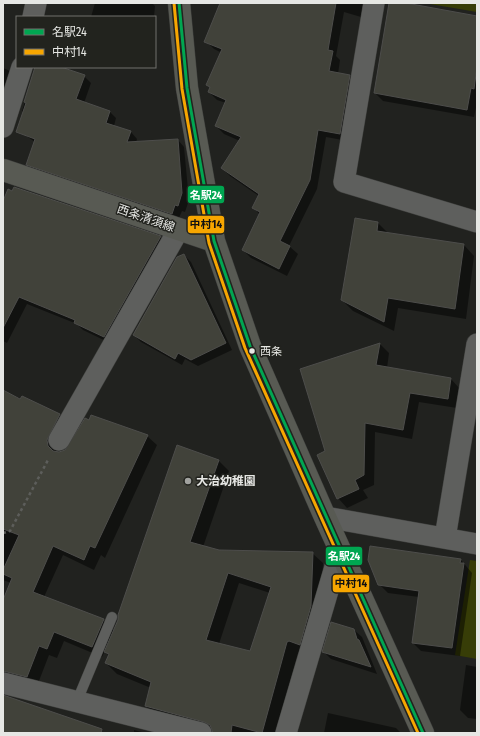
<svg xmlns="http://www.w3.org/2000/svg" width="480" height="736" viewBox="0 0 480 736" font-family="'Fira Sans Condensed','Noto Sans JP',sans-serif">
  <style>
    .green { fill: #373d07 }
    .shadow { fill: #0007; fill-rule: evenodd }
    .building { fill: #41423a; stroke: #4d4d4b; fill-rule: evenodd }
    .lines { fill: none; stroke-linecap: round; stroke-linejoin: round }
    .lane-casing { stroke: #3e3f3d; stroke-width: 11 }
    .street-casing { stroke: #3e3f3d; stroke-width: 22 }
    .secondary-casing { stroke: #3e3f3d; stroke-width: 23 }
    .path { stroke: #5d5e5b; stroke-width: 2.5; stroke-dasharray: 3 3; stroke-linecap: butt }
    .lane { stroke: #5e5f5d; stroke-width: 10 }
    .street { stroke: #5e5f5d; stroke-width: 21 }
    .secondary { stroke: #585a53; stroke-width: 22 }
    .bus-1-casing { stroke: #22231e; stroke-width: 6 }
    .bus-2-casing { stroke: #22231e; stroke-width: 6 }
    .bus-1 { stroke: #00a651; stroke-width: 3 }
    .bus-2 { stroke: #f7a600; stroke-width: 3 }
    .bus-dot { fill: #e6e7e4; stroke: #22231e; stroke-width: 1.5 }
    .poi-dot { fill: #a1a29f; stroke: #22231e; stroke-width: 1.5 }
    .labels { text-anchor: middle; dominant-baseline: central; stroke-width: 3; stroke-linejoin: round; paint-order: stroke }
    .bus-label { font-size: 11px; fill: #e6e7e4; stroke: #22231e; text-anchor: start }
    .street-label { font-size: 12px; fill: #e6e7e4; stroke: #22231e }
    .poi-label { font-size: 12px; font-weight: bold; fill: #e6e7e4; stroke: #22231e; text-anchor: start }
    .line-badge { stroke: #22231e; stroke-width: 1.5 }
    .badge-label { font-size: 11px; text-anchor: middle; font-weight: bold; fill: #fff }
    .pale-badge-label { font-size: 11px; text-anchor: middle; font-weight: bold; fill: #111 }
  </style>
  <rect width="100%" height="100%" fill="#21221f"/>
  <path class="green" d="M424 3H477V12Z
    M470 560 477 561V659L455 655Z"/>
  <path class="shadow" d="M95 3H152L155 6 154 17H91Z
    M222 3H365L361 17 344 12 336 56 340 60 338 74 349 76 357 84 348 141 326 137 317 189 289 246 298 254 287 276 251 258 243 250 260 215 254 208 259 196 230 176 222 168 240 141 224 134 216 126 226 103 217 100 209 92 211 88 208 85 222 53 214 49 206 41Z
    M390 3 477 17V103L474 117 383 101 375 93Z
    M36 67H58L84 76 91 83 84 103 110 112 116 118 114 126 131 132 137 139 136 143 178 140 184 147 189 200 185 212 182 211 178 220 34 171 27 164 35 142 25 135 28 117 22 111Z
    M3 68 8 70 16 77 3 118Z
    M19 189 160 237 168 245 112 344 83 330 77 324 27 304 7 343 3 341V233Z
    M378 223 388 233 464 245 474 256 466 319 398 308 394 331 353 311 342 300Z
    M184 255 191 262 232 350 198 366 185 359 182 365 141 342 134 335Z
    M380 344 389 353 387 368 451 379 460 389 457 408 419 402 412 439 375 432 374 485 363 490 368 498 347 508 338 498 326 452Z
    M3 391 59 415 69 425 57 450V453L147 436 157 445 105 558 101 555 94 570 63 555 44 597 103 620 114 631 218 460 229 471 203 547 219 551 312 553 323 563 321 618 301 652 298 653 276 733H214L213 731 157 717 146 706 151 688 117 674 106 663 109 656 105 651 102 657 64 641 57 658 49 655 37 686 3 687V603L11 583 3 580ZM239 583 270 593 250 653 219 644Z
    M461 560 472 573 460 656 421 651 413 643 419 597 388 593 379 584Z
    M354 630 362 637 377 674 331 659 324 652Z
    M466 665 477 667V719L468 718 460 710Z
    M328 713 396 728 401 733H324Z
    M134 730 146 733H134Z"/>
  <path class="building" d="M220 3H336L328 50 333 51 329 71 350 75 340 134 318 130 310 180 280 241 290 246 279 269 242 250 260 212 252 208 259 194 221 168 241 137 215 126 226 100 208 92 210 87 206 85 222 49 204 42Z
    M389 3H406L477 16V67L474 89 471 88 467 110 374 93Z
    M35 67H61L85 75 76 99 110 111 106 123 131 131 127 142 178 139 182 193 178 206 175 205 172 214 26 165 35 139 16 132 26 103 24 102Z
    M14 187 161 236 104 337 74 323 75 320 19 297 3 328V201L8 189 12 191Z
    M355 218 378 222 377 231 464 244 455 309 388 298 384 322 341 300Z
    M184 254 226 343 191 360 178 353 175 359 133 335 177 257Z
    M380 343 376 365 451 378 448 399 410 393 403 430 365 423 364 475 355 480 359 489 337 499 317 455 325 451 300 369Z
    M3 390 20 399 22 396 60 414 47 440 48 446 53 451 59 452 65 450 85 418 89 420 91 415 148 435 95 548 90 546 84 560 53 546 33 592 104 619 92 647 54 632 47 649 39 646 27 677 3 671V600L12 578 3 574V570L19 535 3 529Z
    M177 445 219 460 190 542 219 550 313 552 311 606 300 645 289 641 287 642 262 733 232 725 231 733H213L210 725 204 722 145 706 151 682 105 663 109 654 104 652 118 620V615ZM228 573 271 587 250 651 206 640Z
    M370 546 461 559 460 563H464L452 648 412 643 419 591 378 585 368 560Z
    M331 622 354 629 357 639 359 640 371 667 322 652Z
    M3 695 102 729 101 733H3Z"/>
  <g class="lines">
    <defs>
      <path id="lane" d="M77 701 112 617"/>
      <path id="street" d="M374 3 344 182 477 222
        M33 17 36 3
        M3 127 22 67
        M59 440 179 229
        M325 517 477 544
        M445 538 477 344
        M3 683 201 733
        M286 733 340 550"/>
      <path id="secondary" d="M179 3 187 88 214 241 250 346 325 517 423 733
        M3 170 214 241"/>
    </defs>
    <use href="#lane" class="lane-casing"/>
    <use href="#street" class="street-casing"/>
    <use href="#secondary" class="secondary-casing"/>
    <path class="path" d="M3 533 10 531 48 460"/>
    <use href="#lane" class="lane"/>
    <use href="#street" class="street"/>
    <use href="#secondary" class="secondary"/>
    <defs>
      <path id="bus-1" d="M179 3 187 88 214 241 250 346 423 733"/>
      <path id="bus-2" d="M174 3 182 89 209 243 245 348 418 733"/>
    </defs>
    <use href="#bus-1" class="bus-1-casing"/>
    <use href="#bus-2" class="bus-2-casing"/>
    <use href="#bus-1" class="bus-1"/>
    <use href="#bus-2" class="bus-2"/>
  </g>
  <circle class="bus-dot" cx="252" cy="351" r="3.5"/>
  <circle class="poi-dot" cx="188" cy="481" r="4"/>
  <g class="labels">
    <g class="bus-label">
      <text x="260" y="351">西条</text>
    </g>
    <g class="street-label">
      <text transform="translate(146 218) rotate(19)">西条清須線</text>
    </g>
    <g class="poi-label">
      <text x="196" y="481">大治幼稚園</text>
    </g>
  </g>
  <g class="line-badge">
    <rect x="187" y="185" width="38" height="19" rx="4" fill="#00a651"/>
    <rect x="187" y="215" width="38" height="19" rx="4" fill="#f7a600"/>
    <rect x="325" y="546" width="38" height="20" rx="4" fill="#00a651"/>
    <rect x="332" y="574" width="38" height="19" rx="4" fill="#f7a600"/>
  </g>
  <g class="badge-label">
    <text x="206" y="199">名駅24</text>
    <text x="344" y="560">名駅24</text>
  </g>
  <g class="pale-badge-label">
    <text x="206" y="228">中村14</text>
    <text x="351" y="587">中村14</text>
  </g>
  <rect width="480" height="736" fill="none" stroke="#e6e7e4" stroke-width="8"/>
  <rect x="16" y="16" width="140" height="52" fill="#22231e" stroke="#70716d"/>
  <rect x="24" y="29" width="20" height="6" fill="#00a651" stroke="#70716d"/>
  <text x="52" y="36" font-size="12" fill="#e6e7e4">名駅24</text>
  <rect x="24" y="49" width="20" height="6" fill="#f7a600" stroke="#70716d"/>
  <text x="52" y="56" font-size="12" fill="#e6e7e4">中村14</text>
</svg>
